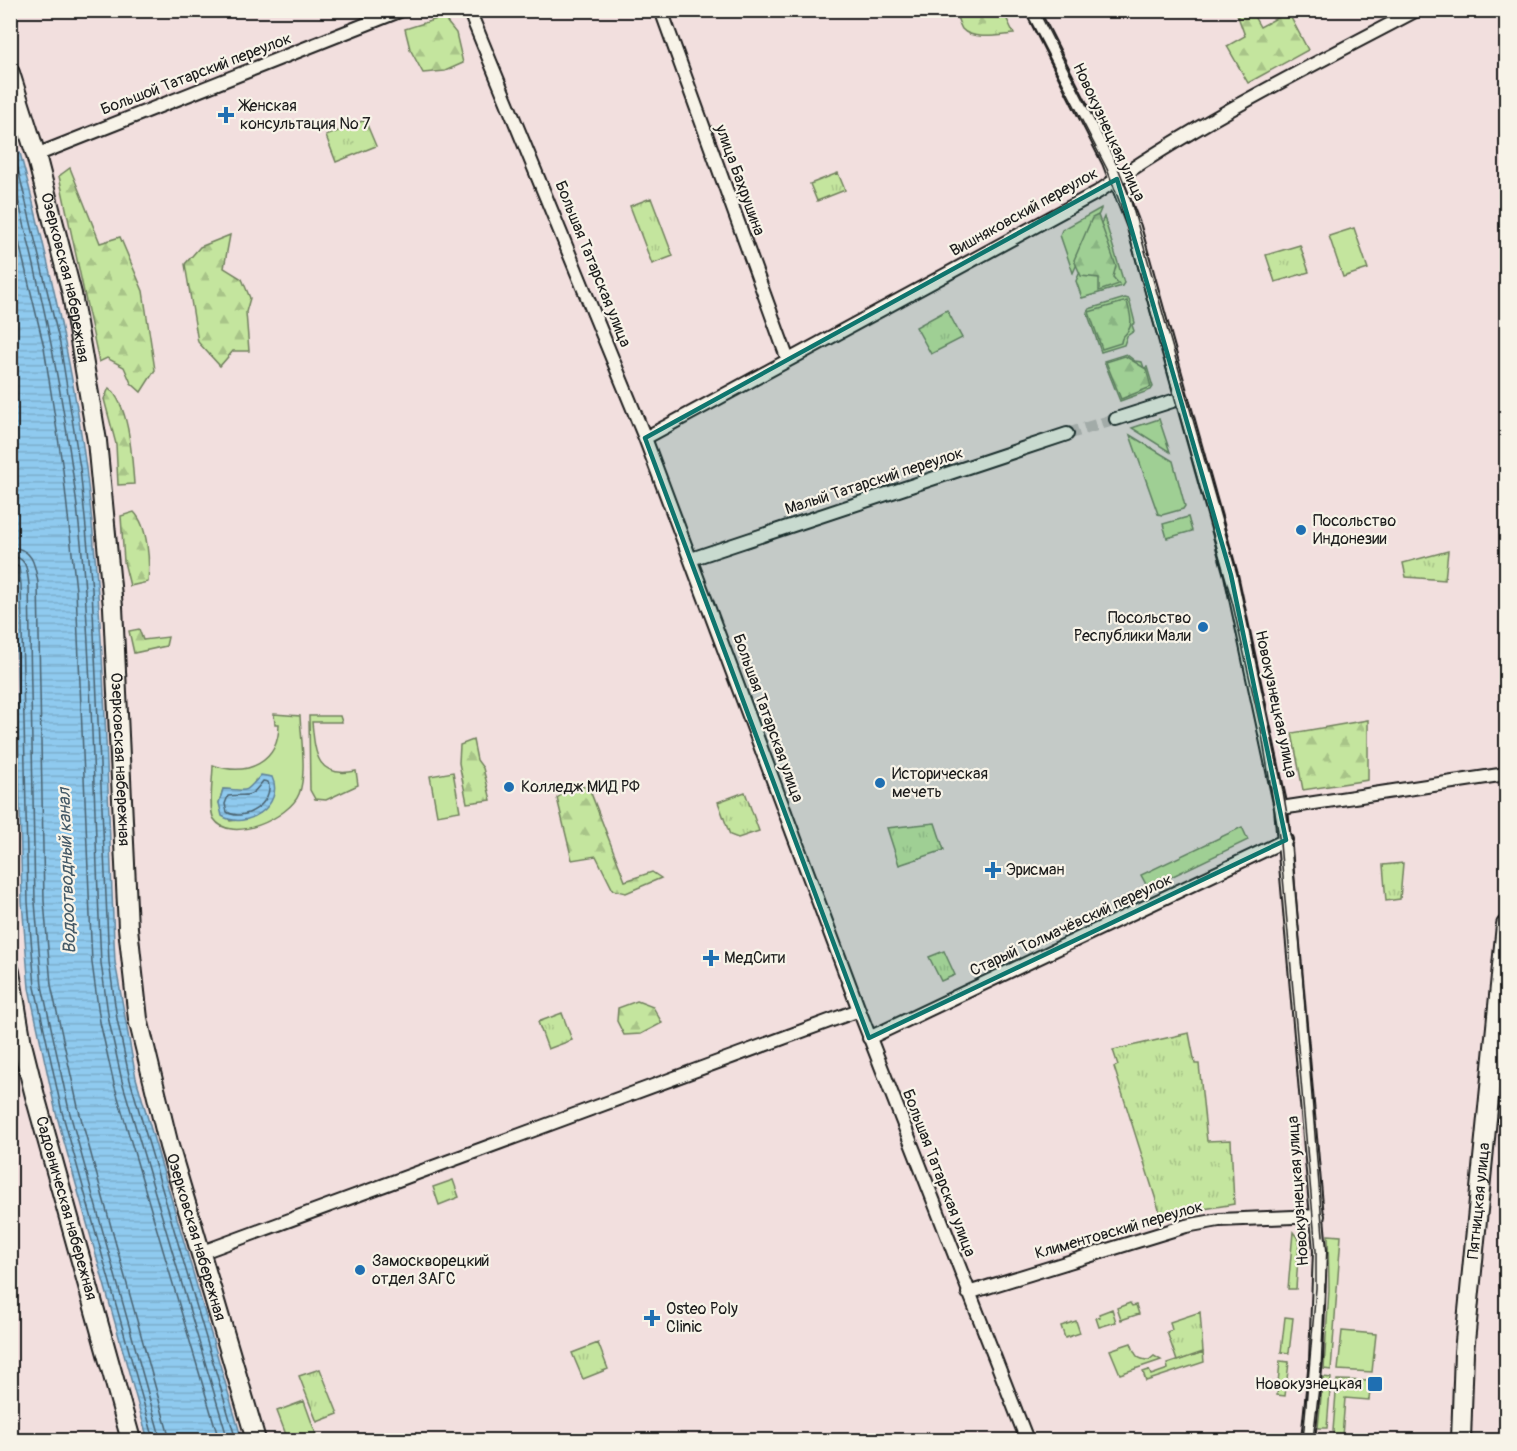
<svg xmlns="http://www.w3.org/2000/svg" width="1517" height="1451" viewBox="0 0 1517 1451" font-family="Pangolin,sans-serif">
  <style>
    .green { fill: #c4e59e; stroke: #70805d; stroke-width: 1.5; fill-rule: evenodd }
    .forest { fill: url(#forest-firs); stroke: #70805d; stroke-width: 1.5 }
    .park { fill: url(#park-tufts); stroke: #70805d; stroke-width: 1.5 }
    .water { fill: url(#water-rules); stroke: #61849b; stroke-width: 1.5 }
    .lines { fill: none; stroke-linecap: round; stroke-linejoin: round }
    .shore { stroke: #4a6270; stroke-width: 1.5 }
    .street-tunnel { stroke: #c7b8b7; stroke-width: 12; stroke-dasharray: 12 6; stroke-linecap: butt }
    .street-casing { stroke: #1c1c1c; stroke-width: 16 }
    .secondary-casing { stroke: #1c1c1c; stroke-width: 22 }
    .street { stroke: #f7f3e8; stroke-width: 12 }
    .secondary { stroke: #f7f3e8; stroke-width: 18 }
    .tram { stroke: #1c1c1c; stroke-width: 1.5 }
    .marked { fill: #0f766e; fill-opacity: 0.2; stroke: #0f766e; stroke-width: 4.5; stroke-linejoin: round }
    .poi-dot { fill: #1f6fb2; stroke: #f7f3e8; stroke-width: 2 }
    .labels { text-anchor: middle; dominant-baseline: central; stroke-width: 4.5; stroke-linejoin: round; paint-order: stroke }
    .street-label { font-size: 16px; fill: #1c1c1c; stroke: #f7f3e8 }
    .poi-label { font-size: 16px; fill: #1c1c1c; stroke: #f7f3e8; text-anchor: start }
    .water-label { font-size: 18px; font-style: italic; fill: #445966; stroke: #f7f3e8 }
  </style>
  <defs>
    <pattern id="forest-firs" width="22" height="20" patternUnits="userSpaceOnUse" patternTransform="scale(1.5)"><rect width="22" height="20" fill="#c4e59e"/><path d="M5 1l3.5 6h-7zM16 11l3.5 6h-7z" fill="#a8c488"/></pattern>
    <pattern id="park-tufts" width="24" height="20" patternUnits="userSpaceOnUse" patternTransform="scale(1.5)"><rect width="24" height="20" fill="#c4e59e"/><path d="M3 7l-1-3M5 7V3M7 7l1-3M15 17l-1-3M17 17v-4M19 17l1-3" fill="none" stroke="#a8c488"/></pattern>
    <pattern id="water-rules" width="6" height="5" patternUnits="userSpaceOnUse" patternTransform="scale(1.5)"><rect width="6" height="5" fill="#8fcaef"/><path d="M0 2.5h6" fill="none" stroke="#7badcc"/></pattern>
  </defs>
  <rect width="100%" height="100%" fill="#f2dfde"/>
  <filter id="ink" filterUnits="userSpaceOnUse"><feTurbulence type="fractalNoise" baseFrequency=".0167" numOctaves="2"/><feDisplacementMap in="SourceGraphic" scale="12" xChannelSelector="R" yChannelSelector="G"/><feConvolveMatrix kernelMatrix="1 2 1 2 8 2 1 2 1" color-interpolation-filters="sRGB"/></filter>
  <g filter="url(#ink)">
    <path class="green" d="M1101 208V209L1073 273 1060 235 1062 230Z
      M1104 217 1124 283 1122 286 1082 298 1076 281Z
      M1354 228 1368 269 1343 277 1329 236Z
      M1125 298 1129 299 1135 323 1132 325 1134 331 1127 336 1124 345 1101 352 1087 312 1089 309Z
      M1126 354 1135 361 1142 362 1144 368 1147 367 1153 387 1151 390 1120 401 1104 361Z
      M1159 419 1170 452 1132 428Z
      M1130 435 1173 461 1185 506 1183 509 1162 515 1158 514Z
      M1188 517 1192 531 1167 538 1163 524Z
      M274 714 300 716C301 737 307 775 299 794 290 817 231 845 214 819 208 810 213 777 213 765 247 777 279 763 279 724H275ZM255 781 260 813 246 819 230 821 219 803 223 789 245 791 252 788Z
      M309 716H340L342 722H312C315 753 316 779 356 771L358 785 326 800 315 799 310 790Z
      M453 772 460 811 437 815 430 776Z
      M1242 827 1248 840 1148 888 1141 875Z
      M1293 1232 1299 1240 1296 1289H1288Z
      M1328 1235 1341 1236 1331 1370 1324 1369 1329 1290Z
      M1130 1303 1132 1306 1136 1305 1139 1314 1121 1320 1117 1308Z
      M1112 1309 1116 1322 1099 1327 1096 1318 1100 1317 1099 1314Z
      M1285 1317 1293 1318 1289 1353 1281 1352Z
      M1076 1321 1080 1333 1065 1338 1061 1326Z
      M1342 1331 1376 1334 1372 1372 1338 1370Z
      M1131 1343C1135 1354 1136 1360 1149 1360L1154 1356 1161 1360 1120 1374 1110 1350Z
      M1203 1352 1204 1362 1146 1381 1143 1372 1149 1370 1151 1375 1168 1369 1167 1364Z
      M1280 1361 1289 1362 1285 1396 1277 1395Z
      M1323 1377 1331 1378 1327 1428H1318Z
      M1337 1380 1371 1381 1369 1400 1345 1398 1342 1437 1334 1436 1333 1431Z
      M304 1401 318 1440H288L277 1411Z"/>
    <path class="forest" d="M955 11H1003L1014 34C1002 35 972 41 962 29 959 24 957 16 955 11Z
      M1236 11H1251L1260 27 1288 12 1308 50 1248 83 1227 46 1245 36Z
      M443 17 456 33 463 63 445 71 423 73 410 49 405 29Z
      M70 168 100 243 120 237 143 291 155 370 141 392 131 383 124 367 107 358 99 362 59 176Z
      M1098 215 1116 266 1113 277 1119 284 1099 291V278L1081 276 1074 260 1092 218Z
      M230 235 224 268 242 279 250 298 246 312 249 351H233L220 366 198 342 185 264 200 247Z
      M1127 301C1129 311 1134 323 1128 331 1124 337 1121 336 1121 343L1102 349 1089 312Z
      M1125 356 1146 369 1151 387 1121 399 1106 362Z
      M109 388C130 406 132 458 134 484L118 485 116 444 104 399Z
      M134 512C148 526 150 562 148 582L130 586 124 562 121 516Z
      M139 629 143 640 168 637 166 646 134 653 129 631Z
      M1368 720V780L1303 790 1292 733Z
      M473 740 477 760 483 768 491 800 467 803 459 763 460 745Z
      M576 785 589 788 625 881 652 872 661 878 626 893 613 890 596 856 572 860 557 798Z
      M637 1001 653 1007 662 1023 641 1034 624 1035 617 1021 618 1008Z"/>
    <path class="park" d="M365 120 376 146 336 162 326 136Z
      M838 173 845 190 817 201 810 184Z
      M651 198 673 256 652 264 630 206Z
      M1300 245 1309 272 1275 282 1266 255Z
      M947 310 962 338 931 354 916 327Z
      M1448 551 1445 580 1406 577 1403 563Z
      M745 792 759 831 738 838 730 835 718 802Z
      M935 823 944 850 899 865 887 828Z
      M1403 863 1400 899 1386 901 1383 865Z
      M944 951 955 975 941 981 929 957Z
      M562 1013 572 1040 548 1049 538 1022Z
      M1189 1033 1195 1064H1199L1207 1141 1231 1140 1234 1204 1161 1216 1114 1067 1118 1065 1113 1050Z
      M453 1180 459 1197 439 1205 433 1187Z
      M1200 1312 1203 1352 1177 1361 1167 1332 1172 1330 1170 1322Z
      M598 1343 608 1369 583 1379 572 1353Z
      M320 1369 338 1414 317 1422 299 1376Z"/>
    <path class="water" d="M11 147 12 152 20 153C48 257 72 362 86 468 106 632 107 798 115 962L136 1078 242 1440H148L56 1113 29 988 22 902 15 586 10 544Z
      M261 775 272 777C285 805 246 831 222 816L219 803 223 789C250 790 243 795 261 775Z"/>
    <g class="lines">
      <path class="shore" d="M10 158 16 161 60 344 80 468 92 589 109 962 117 1019 130 1080 236 1440
        M10 169C47 307 75 448 85 590 93 714 95 839 101 963L109 1021 122 1081 228 1440
        M10 205 44 347 63 470 76 590 92 963 100 1022 114 1084 219 1440
        M10 547C33 548 35 565 38 583L44 901 51 985 78 1107 170 1440
        M10 556C28 557 27 571 29 585L35 902 42 986 69 1110 161 1440
        M10 563 19 567 21 585 28 902 35 987 62 1112 154 1440
        M263 781 268 782C275 802 244 823 227 812L225 804 228 796C250 793 248 801 263 781Z"/>
      <path class="street-tunnel" d="M1067 434 1116 419"/>
      <defs>
        <path id="street" d="M469 10 645 438 859 1010 1027 1440
          M661 10 788 360
          M1032 10 1109 162 1134 227 1231 575 1281 808 1320 1251 1316 1360 1308 1440
          M36 155 402 10
          M1116 419 1182 398
          M645 438 1098 192C1198 122 1309 67 1417 10
          M691 559 1067 434
          M1281 808 1506 774
          M869 1038 1286 840
          M200 1253 859 1010
          M968 1293 1186 1226 1219 1220 1318 1216"/>
        <g id="secondary">
          <path id="s1" d="M10 73 36 155 72 294 97 441 113 607 128 928 138 1019 169 1146 256 1440"/>
          <path id="s2" d="M10 972 22 1044 35 1096 131 1440"/>
          <path id="s3" d="M1461 1440 1464 1352 1506 925"/>
        </g>
      </defs>
      <use href="#street" class="street-casing"/>
      <use href="#secondary" class="secondary-casing"/>
      <use href="#street" class="street"/>
      <use href="#secondary" class="secondary"/>
      <path class="tram" d="M1025 10 1107 169 1120 203 1233 605 1261 729 1280 843 1316 1251V1288L1303 1440
        M1038 10 1117 165 1130 198 1237 574 1283 791 1292 844 1323 1236
        M1313 1440 1321 1370 1325 1284"/>
    </g>
  </g>
  <path class="marked" d="M1117 179 1231 575 1286 840 869 1038 645 438Z"/>
  <g class="poi-dot">
    <path d="M223 106h6v6h6v6h-6v6h-6v-6h-6v-6h6z"/>
    <circle cx="1301" cy="530" r="6"/>
    <circle cx="1203" cy="627" r="6"/>
    <circle cx="880" cy="783" r="6"/>
    <circle cx="509" cy="787" r="6"/>
    <path d="M990 861h6v6h6v6h-6v6h-6v-6h-6v-6h6z"/>
    <path d="M708 949h6v6h6v6h-6v6h-6v-6h-6v-6h6z"/>
    <circle cx="360" cy="1270" r="6"/>
    <path d="M649 1309h6v6h6v6h-6v6h-6v-6h-6v-6h6z"/>
    <rect x="1367" y="1376" width="16" height="16" rx="3"/>
  </g>
  <g class="labels">
    <g class="street-label">
      <text transform="translate(196 74) rotate(-21)">Большой Татарский переулок</text>
      <text transform="translate(1109 132) rotate(65)">Новокузнецкая улица</text>
      <text transform="translate(740 180) rotate(70)">улица Бахрушина</text>
      <text transform="translate(1024 212) rotate(-29)">Вишняковский переулок</text>
      <text transform="translate(593 264) rotate(68)">Большая Татарская улица</text>
      <text stroke="none"><textPath href="#s1" startOffset="212">Озерковская набережная</textPath></text>
      <text transform="translate(874 481) rotate(-18)">Малый Татарский переулок</text>
      <text transform="translate(1276 704) rotate(78)">Новокузнецкая улица</text>
      <text transform="translate(768 718) rotate(70)">Большая Татарская улица</text>
      <text stroke="none"><textPath href="#s1" startOffset="698">Озерковская набережная</textPath></text>
      <text transform="translate(1071 925) rotate(-25)">Старый Толмачёвский переулок</text>
      <text transform="translate(939 1173) rotate(69)">Большая Татарская улица</text>
      <text transform="translate(1298 1191) rotate(-94)">Новокузнецкая улица</text>
      <text stroke="none"><textPath href="#s3" startOffset="240">Пятницкая улица</textPath></text>
      <text stroke="none"><textPath href="#s2" startOffset="243">Садовническая набережная</textPath></text>
      <text transform="translate(1119 1230) rotate(-16)">Климентовский переулок</text>
      <text stroke="none"><textPath href="#s1" startOffset="1184">Озерковская набережная</textPath></text>
    </g>
    <g class="poi-label">
      <text x="240" y="106">Женская<tspan x="240" dy="18">консультация № 7</tspan></text>
      <text x="1313" y="521">Посольство<tspan x="1313" dy="18">Индонезии</tspan></text>
      <text x="1191" y="618" text-anchor="end">Посольство<tspan x="1191" dy="18">Республики Мали</tspan></text>
      <text x="892" y="774">Историческая<tspan x="892" dy="18">мечеть</tspan></text>
      <text x="521" y="787">Колледж МИД РФ</text>
      <text x="1006" y="870">Эрисман</text>
      <text x="724" y="958">МедСити</text>
      <text x="372" y="1261">Замоскворецкий<tspan x="372" dy="18">отдел ЗАГС</tspan></text>
      <text x="666" y="1309">Osteo Poly<tspan x="666" dy="18">Clinic</tspan></text>
      <text x="1362" y="1384" text-anchor="end">Новокузнецкая</text>
    </g>
    <g class="water-label">
      <text transform="translate(67 871) rotate(-92)">Водоотводный канал</text>
    </g>
  </g>
  <rect width="1517" height="1451" fill="none" stroke="#f7f3e8" stroke-width="36"/>
  <rect x="18" y="18" width="1481" height="1415" fill="none" stroke="#1c1c1c" stroke-width="2" filter="url(#ink)"/>
</svg>
